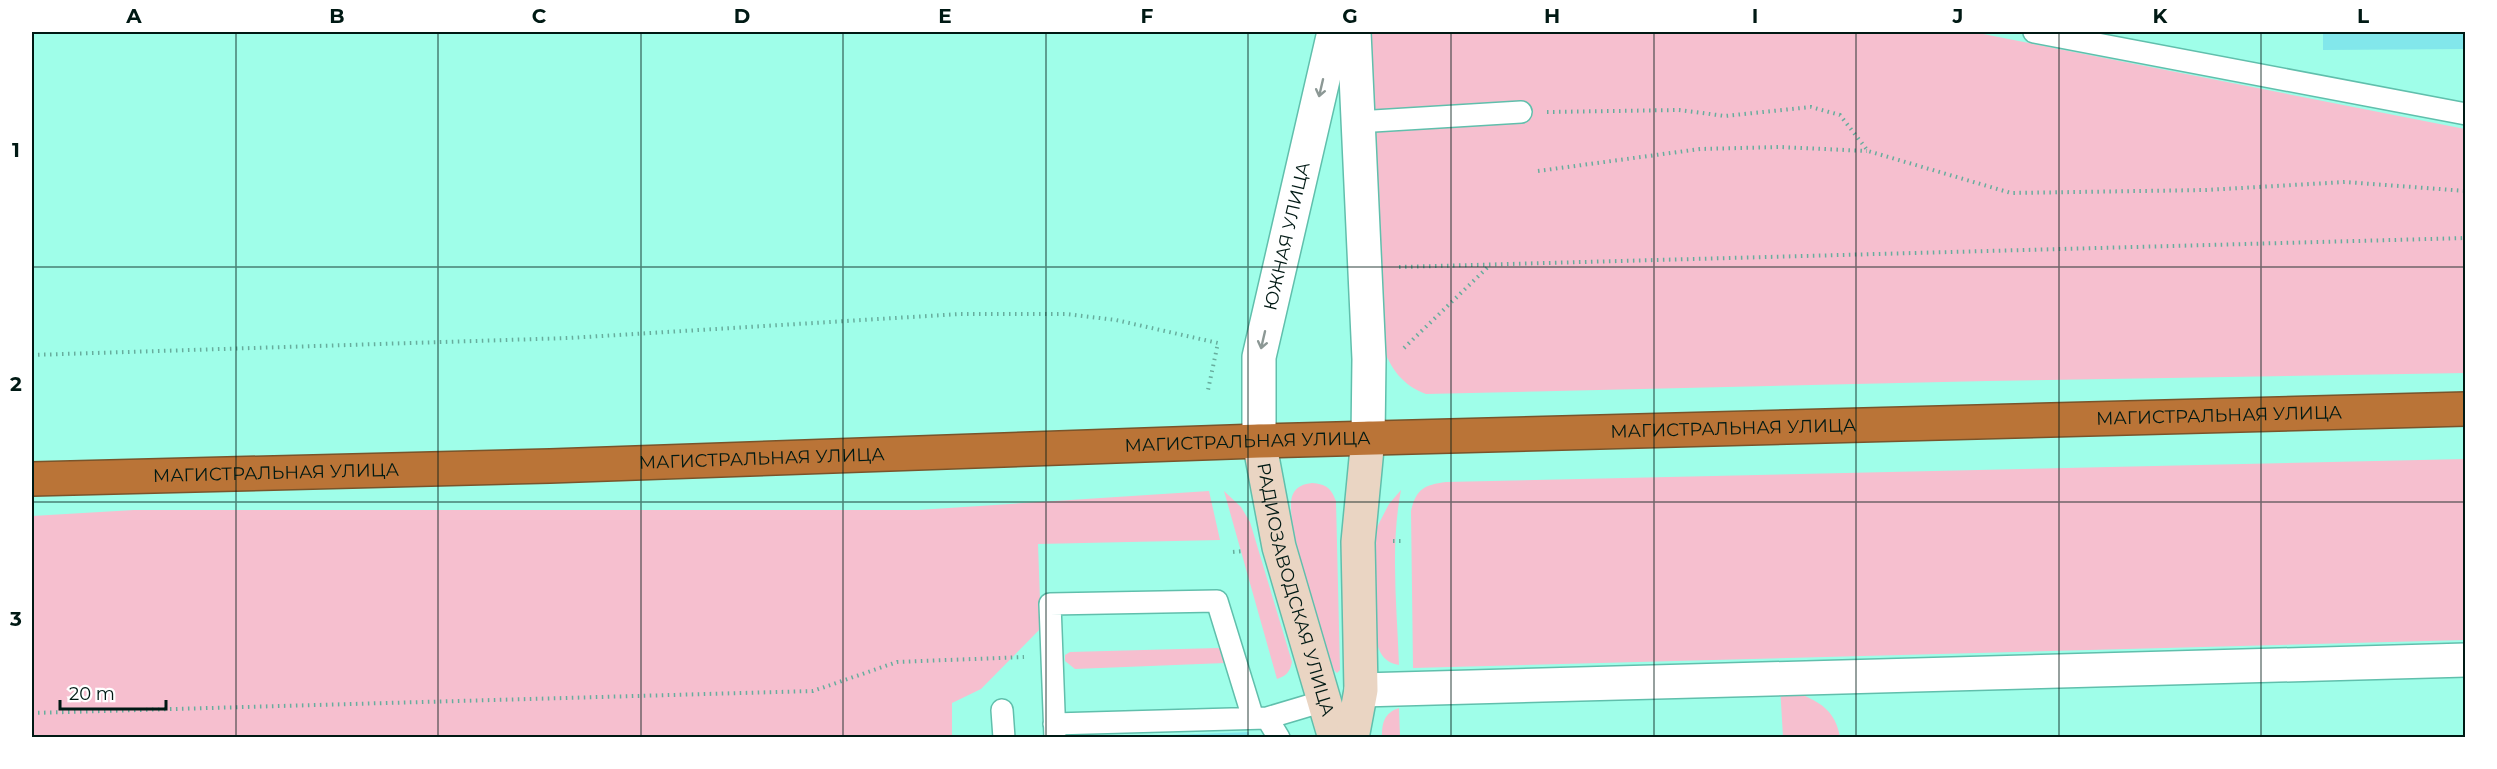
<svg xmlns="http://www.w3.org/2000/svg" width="2497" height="769" viewBox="0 0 2497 769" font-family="Montserrat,sans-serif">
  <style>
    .green { fill: #f6bfcf }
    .building { fill: #82e7eb }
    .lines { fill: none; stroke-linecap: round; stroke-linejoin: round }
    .lane-casing { stroke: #60bfac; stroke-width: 24 }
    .street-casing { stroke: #60bfac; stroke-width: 36 }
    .secondary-casing { stroke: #60bfac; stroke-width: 36 }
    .highway-casing { stroke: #79542b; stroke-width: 36 }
    .path { stroke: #67ad9d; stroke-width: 4; stroke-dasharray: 1.5 4.5; stroke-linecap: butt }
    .lane { stroke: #fff; stroke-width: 21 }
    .street { stroke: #fff; stroke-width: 33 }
    .secondary { stroke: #ead5c3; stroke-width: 33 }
    .highway { stroke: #ba7437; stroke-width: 33 }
    .oneway { stroke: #8c9895 }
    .grid { fill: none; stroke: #001914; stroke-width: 1.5; stroke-opacity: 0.55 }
    .labels { text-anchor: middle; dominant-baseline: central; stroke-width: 4.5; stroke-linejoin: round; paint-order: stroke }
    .street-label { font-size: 18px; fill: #001914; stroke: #fff }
    .neatline { fill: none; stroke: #001914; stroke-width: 2 }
    .grid-label { font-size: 20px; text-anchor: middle; font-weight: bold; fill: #001914 }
  </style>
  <rect width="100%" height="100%" fill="#9ffee9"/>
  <path class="green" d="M1362 32H1973L2465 129V373L1987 381 1426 394C1402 385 1391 369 1382 345Z
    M2465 459V640L1413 668 1411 511C1416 489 1424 485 1446 482Z
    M1312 483C1326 484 1331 488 1336 501L1340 670 1337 673 1334 670C1325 640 1281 517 1293 494 1297 486 1304 484 1312 483Z
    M1401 490C1390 547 1397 607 1399 665 1382 662 1378 650 1375 635V531L1389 504Z
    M1209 491 1220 540 1038 544 1041 628 981 689 952 703V737L32 738V516L134 510H918Z
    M1224 491 1241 507 1250 522 1292 662C1290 672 1286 676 1277 679Z
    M1218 648 1224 649 1227 659 1225 663 1075 669 1065 661V655L1070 652Z
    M1780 686C1808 698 1834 702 1840 737H1783Z
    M1399 708 1400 737H1382C1382 723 1384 713 1399 708Z"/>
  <path class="building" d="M2323 32H2466V49L2323 50Z
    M1249 732V738H1145V736Z"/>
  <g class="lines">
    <defs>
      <path id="lane" d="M2034 32 2466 114
        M1357 122 1521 112
        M1002 710 1004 738
        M1267 718 1324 701
        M1054 724 1267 718 1279 738
        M1055 738 1050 604 1217 601 1253 718"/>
      <g id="street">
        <path d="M1354 32 1369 359 1368 438"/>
        <path id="s1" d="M1259 441V357L1334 32"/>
        <path d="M1361 690 2466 660"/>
      </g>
      <g id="secondary">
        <path id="s2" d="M1259 441 1279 547 1335 738"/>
        <path d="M1352 738 1361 690 1358 542 1368 438"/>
      </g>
      <g id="highway">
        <path id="s3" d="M32 479 550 466 1259 441 2466 409"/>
      </g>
    </defs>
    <use href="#lane" class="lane-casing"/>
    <use href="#street" class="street-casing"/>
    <use href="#secondary" class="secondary-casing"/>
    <use href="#highway" class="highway-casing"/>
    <path class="path" d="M1547 112 1679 110 1725 116 1811 107 1840 115 1868 151 2011 193 2206 190 2345 182 2466 191
      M1538 171 1700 149 1780 147 1867 151
      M1399 267 2466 238
      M1404 348 1490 265
      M32 355 569 338 960 314H1066L1116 320 1218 343 1208 390
      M1393 541H1402
      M1233 552 1244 551
      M32 713 813 691 897 662 1024 657"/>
    <use href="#lane" class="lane"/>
    <use href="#street" class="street"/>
    <use href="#secondary" class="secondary"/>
    <use href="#highway" class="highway"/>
  </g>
  <defs><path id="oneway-shaft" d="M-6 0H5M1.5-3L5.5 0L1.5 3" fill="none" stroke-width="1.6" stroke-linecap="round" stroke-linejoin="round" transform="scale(1.5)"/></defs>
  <g class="oneway">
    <use href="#oneway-shaft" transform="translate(1321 88) rotate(103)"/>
    <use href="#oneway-shaft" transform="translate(1263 340) rotate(103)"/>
  </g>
  <path class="grid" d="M236 32V738M438 32V738M641 32V738M843 32V738M1046 32V738M1248 32V738M1451 32V738M1654 32V738M1856 32V738M2059 32V738M2261 32V738M32 267H2466M32 502H2466"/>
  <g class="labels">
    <g class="street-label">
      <text stroke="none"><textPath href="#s1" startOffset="208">ЮЖНАЯ УЛИЦА</textPath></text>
      <text stroke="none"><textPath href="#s3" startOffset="2188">МАГИСТРАЛЬНАЯ УЛИЦА</textPath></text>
      <text stroke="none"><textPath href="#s3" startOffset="1702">МАГИСТРАЛЬНАЯ УЛИЦА</textPath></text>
      <text stroke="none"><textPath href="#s3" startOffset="1216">МАГИСТРАЛЬНАЯ УЛИЦА</textPath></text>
      <text stroke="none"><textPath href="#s3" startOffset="730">МАГИСТРАЛЬНАЯ УЛИЦА</textPath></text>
      <text stroke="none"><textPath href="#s3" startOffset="244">МАГИСТРАЛЬНАЯ УЛИЦА</textPath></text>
      <text stroke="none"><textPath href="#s2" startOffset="153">РАДИОЗАВОДСКАЯ УЛИЦА</textPath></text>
    </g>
  </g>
  <rect width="2497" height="769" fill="none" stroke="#ffffff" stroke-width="66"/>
  <path d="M60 700v9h106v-9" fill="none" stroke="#001914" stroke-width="3"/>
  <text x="69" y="700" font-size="18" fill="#001914" stroke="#ffffff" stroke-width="4.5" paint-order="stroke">20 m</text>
  <rect x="33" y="33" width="2431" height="703" class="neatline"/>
  <g class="grid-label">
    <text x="134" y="23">A</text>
    <text x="337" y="23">B</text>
    <text x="539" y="23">C</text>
    <text x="742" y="23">D</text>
    <text x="945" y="23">E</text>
    <text x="1147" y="23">F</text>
    <text x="1350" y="23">G</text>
    <text x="1552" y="23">H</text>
    <text x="1755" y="23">I</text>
    <text x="1958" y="23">J</text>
    <text x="2160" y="23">K</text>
    <text x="2363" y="23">L</text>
    <text x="16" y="157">1</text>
    <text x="16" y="391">2</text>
    <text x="16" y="626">3</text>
  </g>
</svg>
